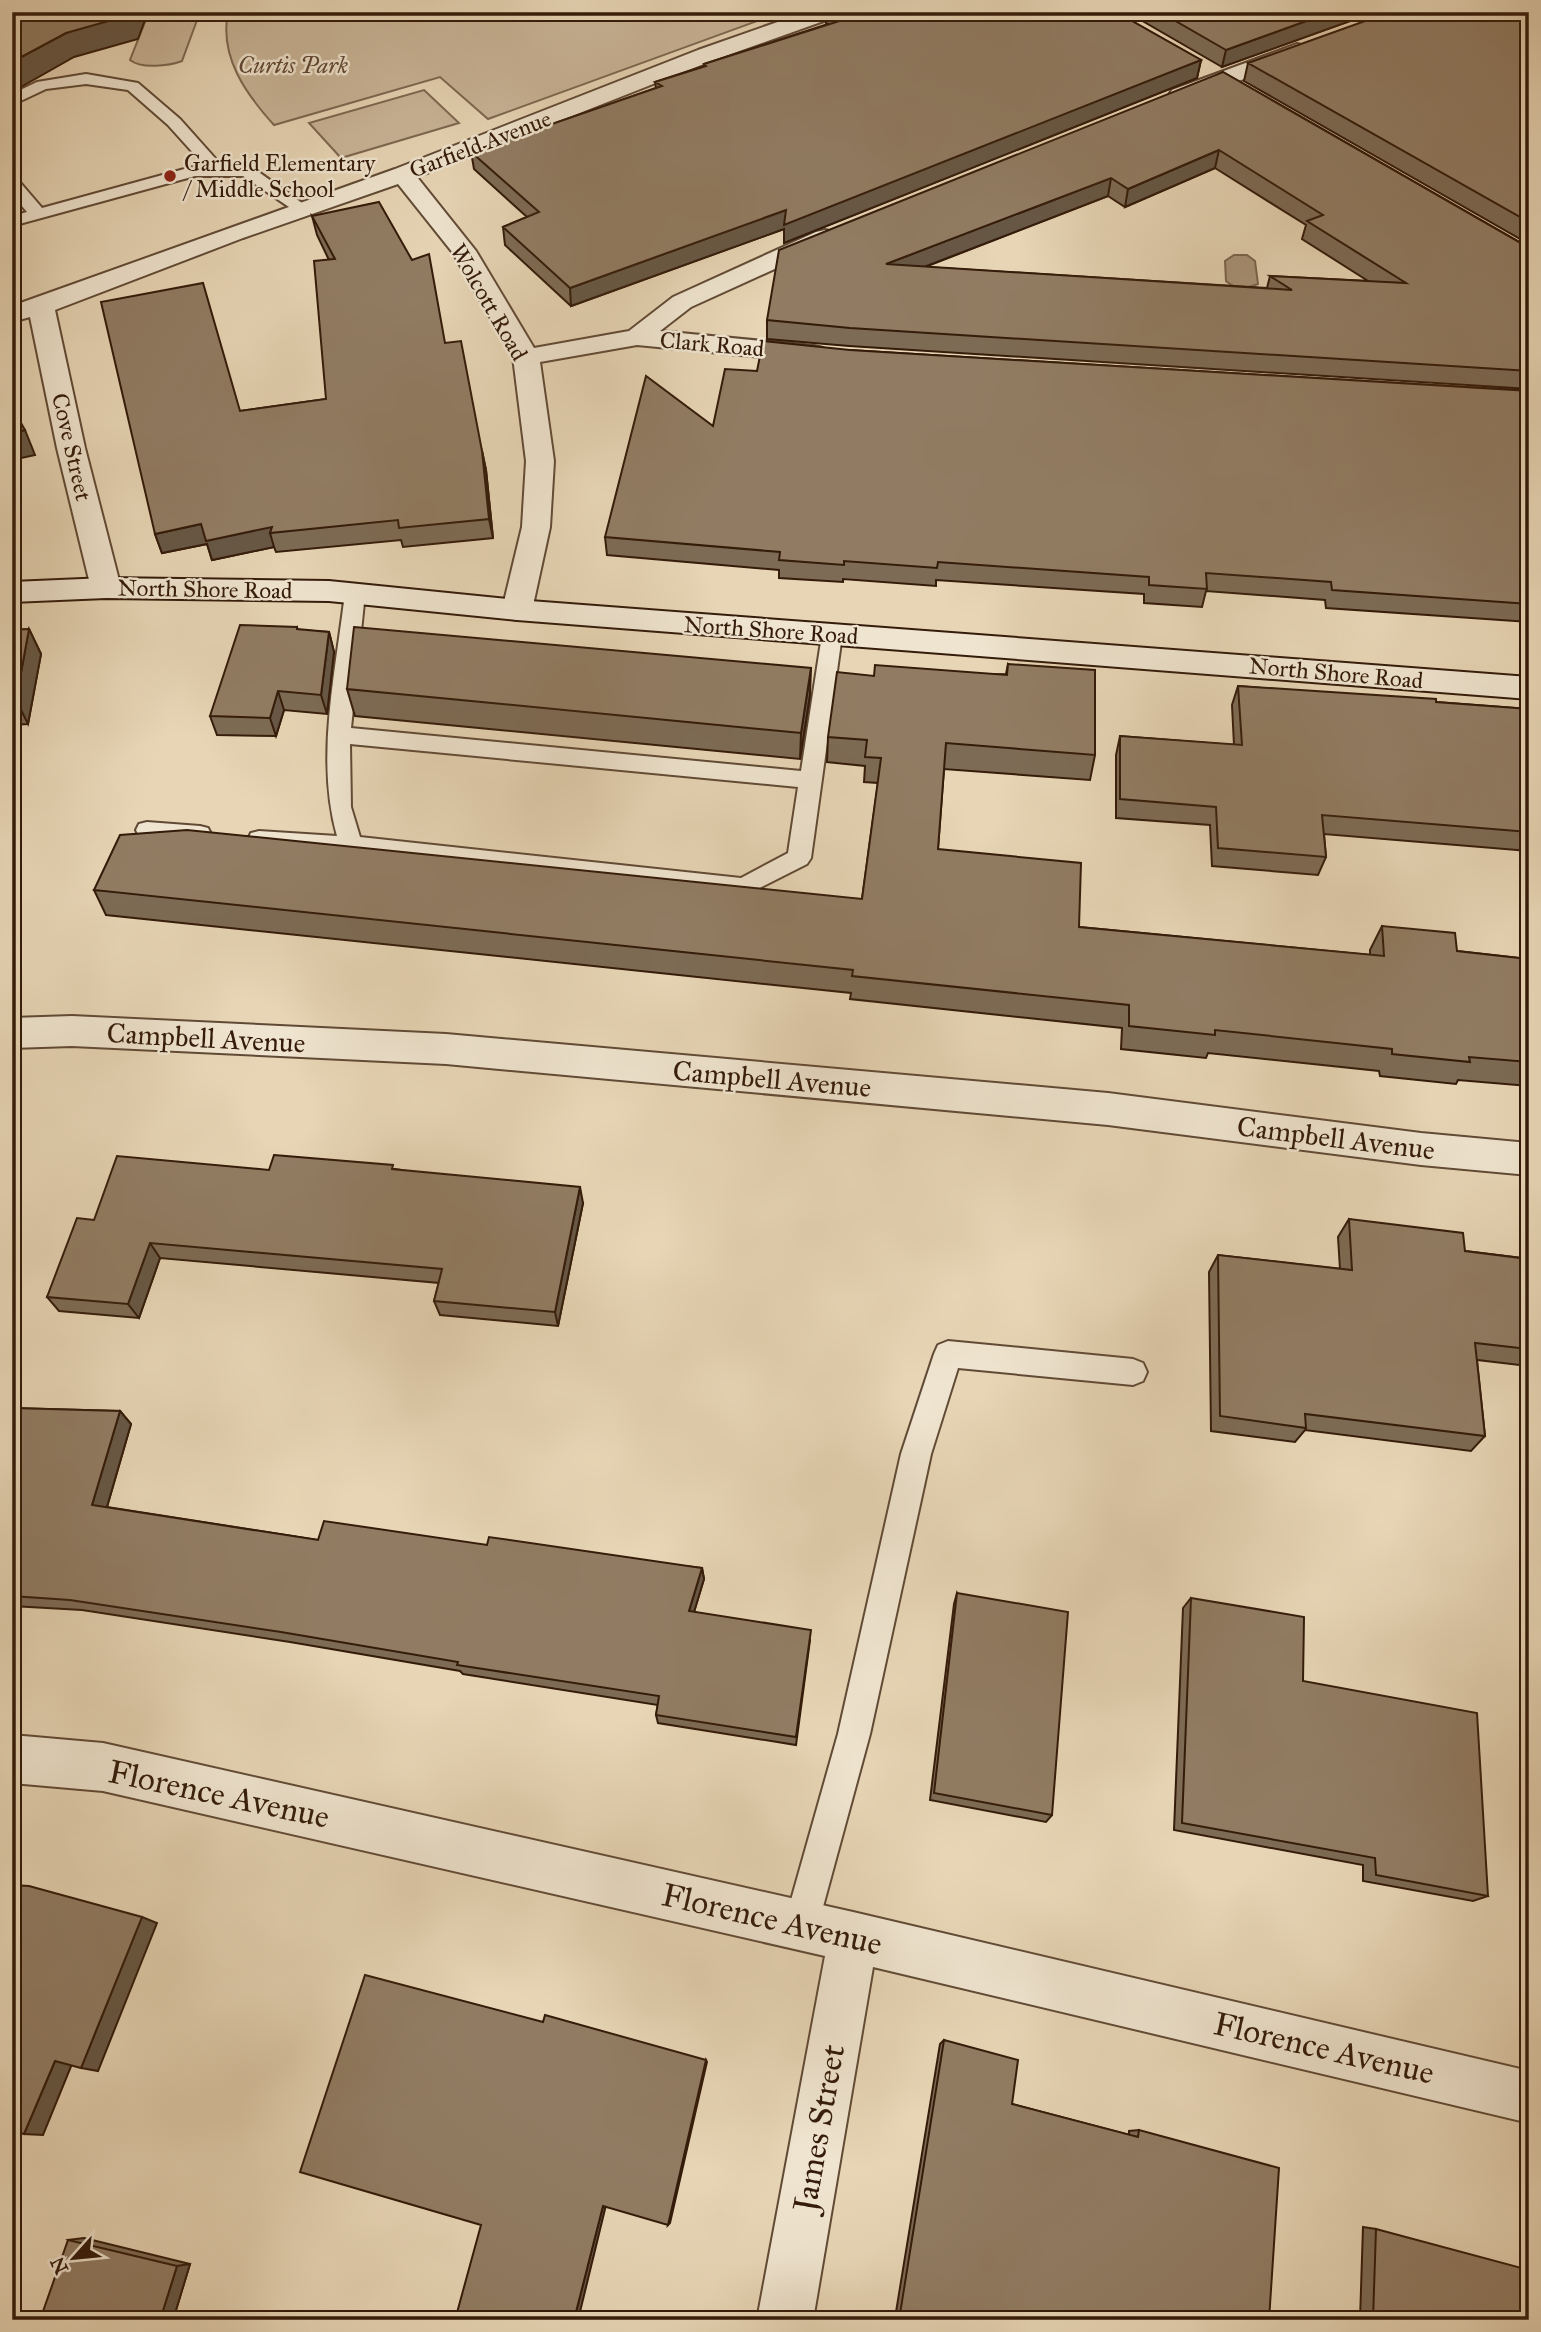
<svg xmlns="http://www.w3.org/2000/svg" width="1541" height="2332" viewBox="0 0 1541 2332" font-family="'IM FELL Great Primer',serif">
  <style>
    .green { fill: #c9b598; stroke: #7e6851; stroke-width: 2 }
    .water { fill: #aa967b; stroke: #7b654e; stroke-width: 2 }
    .lines { fill: none; stroke-linecap: round; stroke-linejoin: round }
    .lane-casing { stroke: #614a35; stroke-width: 4 }
    .street-casing { stroke: #614a35; stroke-width: 4 }
    .secondary-casing { stroke: #341b0a; stroke-width: 4 }
    .lane { fill: #efe4cf; fill-rule: evenodd }
    .street { fill: #efe4cf; fill-rule: evenodd }
    .secondary { fill: #efe4cf; fill-rule: evenodd }
    .wall { fill: #7d6b55; stroke: #341b0a; stroke-width: 2; fill-rule: evenodd }
    .shaded-wall { fill: #665745; stroke: #341b0a; stroke-width: 2 }
    .building { fill: #917c63; stroke: #341b0a; stroke-width: 2; fill-rule: evenodd }
    .poi-dot { fill: #8f2418; stroke: #efe4cf; stroke-width: 2.5 }
    .labels { text-anchor: middle; dominant-baseline: central; stroke-width: 5; stroke-linejoin: round; paint-order: stroke }
    .far-park-label { font-size: 23px; font-style: italic; fill: #614935; stroke: #efe4cf }
    .far-street-label { font-size: 23px; fill: #341b0a; stroke: #efe4cf }
    .far-poi-label { font-size: 23px; fill: #341b0a; stroke: #efe4cf; text-anchor: start }
    .street-label { font-size: 28px; fill: #341b0a; stroke: #efe4cf }
    .near-street-label { font-size: 33px; fill: #341b0a; stroke: #efe4cf }
  </style>
  <rect width="100%" height="100%" fill="#e7d5b5"/>
  <filter id="stains"><feTurbulence type="fractalNoise" baseFrequency=".00286" numOctaves="4"/><feColorMatrix values="0 0 0 0 .2 0 0 0 0 .09 0 0 0 0 .02 0 0 0 .5 -.17"/></filter>
  <radialGradient id="worn" r=".72"><stop offset=".6" stop-color="#630" stop-opacity="0"/><stop offset="1" stop-color="#630" stop-opacity=".3"/></radialGradient>
  <path class="green" d="M149 12H200L182 61C169 66 141 69 130 60Z
    M228 12H782L488 119 440 77 274 125C246 94 219 57 228 12Z
    M424 90 459 123 341 158 309 123Z"/>
  <path class="water" d="M1234 255H1247L1255 261 1258 284C1246 289 1236 290 1226 281L1225 261Z"/>
  <g class="lines">
    <defs>
      <path id="lane" d="M86 74 138 83 180 119 222 166 253 168 309 208 307 211H295L243 176H195L12 226V216L27 212 12 194V178L18 180 42 208 188 168 205 166 168 125 128 90 86 84 46 89 12 105V94L37 82Z
        M355 586 362 588 365 593 351 728 801 771 822 635 825 630H839L842 635 811 858 807 864 744 896 251 845 248 839 251 833 259 831 337 836C315 758 336 671 345 593L348 588ZM350 744 798 787 788 853 741 878 360 837 351 807Z
        M147 822 200 826 208 828 211 834 208 840 200 842 147 838 139 836 136 830 139 824Z
        M948 1341 1133 1359 1143 1363 1147 1372 1143 1381 1133 1385 958 1368 931 1454 870 1734 818 1925 813 1937 801 1942 789 1937 784 1925 838 1734 901 1454 934 1354 938 1345Z"/>
      <path id="street" d="M806 12H837L835 17 714 60 417 177 476 251 534 348 629 331 673 297 816 232 825 230 834 232 837 237 834 242 691 307 660 331 814 346 823 348 827 354 823 360 814 362 637 345 540 362 554 461 550 527 532 610 528 617 517 620 506 617 502 610 522 527 526 461 513 357 453 253 398 184 243 238 55 310 85 448 121 588 117 595 106 598 95 595 91 588 57 448 30 317 12 322V306L395 169 698 50Z
        M1297 44 1305 46 1308 51 1305 56 1188 100H1172L1169 95 1172 90Z
        M72 1016 446 1034 1108 1093 1421 1133 1529 1143V1175L1421 1165 1108 1125 446 1064 72 1046 12 1048V1018Z
        M12 1735 103 1743 853 1912 1529 2071V2123L873 1967 813 2320H757L825 1956 103 1791 12 1783Z"/>
      <path id="secondary" d="M106 578 329 581 517 600 1529 677V699L517 620 329 601 106 598 12 602V582Z"/>
    </defs>
    <use href="#lane" class="lane-casing"/>
    <use href="#street" class="street-casing"/>
    <use href="#secondary" class="secondary-casing"/>
    <use href="#lane" class="lane"/>
    <use href="#street" class="street"/>
    <use href="#secondary" class="secondary"/>
  </g>
  <path class="wall" d="M826 12H1116L1201 60 1197 78 784 243V229L571 306 505 245 503 227 527 217 474 169 471 152 656 88 655 82 704 66V64L828 24 826 23Z
    M1127 12H1375L1222 67Z
    M1529 12V244L1244 81 1248 63Z
    M1223 72 1526 246 1529 247V389L849 346 767 339V320ZM1215 168 1306 225 1302 239 1368 281 1270 276 1267 288 925 267 1108 196 1125 207Z
    M312 216 445 343 482 451 486 470 493 538 403 547 401 540 276 552 274 547 212 560 207 544 162 553 155 534 240 411 326 399 329 260 317 235Z
    M850 350 1529 391V622L1326 608 1325 600 1206 591 1202 607 1144 603V594L936 580V586L843 579V582L779 578V570L607 555 605 537 713 426 757 371Z
    M297 627 298 630 329 632 334 652 327 714 284 710 276 736 217 735 210 716Z
    M29 629 41 654 28 724 12 725V630Z
    M1008 664 1095 755 1090 780 944 769 938 849 1079 927 1370 955V950L1382 926 1457 951 1529 959V1086L1458 1080 1456 1084 1380 1076 1379 1071 1208 1053 1206 1058 1121 1049 1122 1028 850 999 851 993 106 915 94 890 862 899 878 783 864 782 865 766 827 762 828 737 874 676 1006 674Z
    M1238 686 1436 702 1529 709V851L1324 834 1326 857 1318 875 1212 866 1210 825 1116 818V755L1120 736 1234 745 1232 705Z
    M347 689 810 695 800 759 355 716Z
    M395 1169 583 1203 558 1326 440 1315 434 1301 439 1283 160 1258 139 1318 59 1311 47 1297 94 1220 269 1170Z
    M1349 1219 1465 1251 1529 1259V1366L1477 1360 1485 1436 1471 1451 1305 1430 1295 1442 1211 1431 1209 1272 1218 1255 1340 1269 1338 1237Z
    M12 1408 120 1411 131 1424 107 1507 318 1540 487 1545 702 1568 704 1579 694 1612 810 1640 796 1745 658 1723 656 1715 658 1705 463 1674 460 1671 290 1642 82 1610 12 1606Z
    M957 1593 1052 1815 1046 1822 930 1800 954 1604Z
    M1191 1598 1303 1681 1488 1896 1473 1901 1363 1881V1865L1174 1830 1183 1608Z
    M944 2040 1012 2104 1129 2135V2131L1139 2130 1269 2320H896L895 2318 940 2044Z
    M1363 2227 1376 2229 1529 2320H1360Z
    M84 2238 190 2264 173 2320 68 2240Z"/>
  <path class="shaded-wall" d="M131 12H148L138 39 74 57 12 92V62L66 33Z
    M1331 12H1375L1222 67 1226 50Z
    M1201 60 1197 78 784 243V229L571 306 570 288Z
    M1219 150 1215 168 1125 207 1128 189Z
    M1111 178 1108 196 885 282 886 264Z
    M25 430 35 455 12 460V433Z
    M482 451 486 470 493 538 489 519Z
    M201 524 272 527 270 533 274 547 212 560 207 544 162 553 155 534Z
    M29 629 41 654 28 724 16 700Z
    M329 632 334 652 327 714 321 695Z
    M811 668 810 695 800 759 801 733Z
    M278 691 284 710 276 736 270 718Z
    M580 1187 583 1203 558 1326 555 1312Z
    M150 1243 160 1258 139 1318 128 1304Z
    M120 1411 131 1424 104 1517 92 1505Z
    M702 1568 704 1579 691 1622 689 1611Z
    M142 1917 157 1923 98 2071 81 2068Z
    M706 2060 707 2062 670 2223 668 2225Z
    M55 2061 72 2064 43 2135 24 2134Z
    M606 2205 578 2320H574L603 2206Z
    M190 2264 173 2320H160L177 2266Z
    M364 2311 397 2320H377L355 2314Z"/>
  <path class="building" d="M12 12H131L130 15 66 33 12 62Z
    M836 12H1116L1201 60 784 225 786 210 570 288 503 227 539 212 471 152 662 86 655 82 706 66 704 64 846 19Z
    M1160 12H1331L1226 50Z
    M1390 12H1529V222L1248 63Z
    M1223 72 1526 246 1529 247V371L850 328 767 320 779 250ZM1219 150 1323 215 1307 221 1406 283 1270 276 1292 290 886 264 1111 178 1128 189Z
    M379 202 412 260 429 254 445 343 461 341 482 451 489 519 399 528 398 520 270 533 272 527 206 541 201 524 155 534 101 302 203 283 240 411 326 399 314 261 335 259 312 216Z
    M763 341 850 350 1529 391V604L1332 590 1331 582 1206 573 1207 589 1149 585V577L938 562 937 568 844 561V565L779 560 780 552 605 537 646 376 713 426 725 369 757 371Z
    M12 407 25 430 12 433Z
    M240 625 297 627V629L329 632 321 695 278 691 270 718 210 716Z
    M354 627 811 668 801 733 347 689Z
    M29 629 16 700H12V630Z
    M1008 664 1095 670V755L946 743 938 849 1081 863 1079 927 1384 956 1382 926 1455 933 1457 951 1529 959V1062L1469 1057 1470 1062 1392 1054V1049L1215 1030V1035L1129 1026V1005L852 976 853 970 94 890 120 835 187 830 862 899 881 758 865 757 867 740 828 737 837 672 874 676 875 665 1007 675Z
    M1238 686 1436 699V702L1529 709V832L1322 815 1326 857 1218 848 1216 807 1120 799V736L1242 745Z
    M274 1155 393 1165 392 1169 580 1187 555 1312 434 1301 442 1269 150 1243 128 1304 47 1297 77 1218 94 1220 117 1156 269 1170Z
    M1349 1219 1463 1233 1465 1251 1529 1259V1349L1475 1343 1485 1436 1305 1414 1306 1428 1220 1416 1218 1255 1352 1270Z
    M12 1408 120 1411 92 1505 318 1540 324 1521 487 1545 489 1537 702 1568 689 1611 811 1630 796 1737 656 1715 659 1696 457 1665 458 1662 281 1632 70 1600 12 1596Z
    M957 1593 1068 1612 1052 1815 934 1793Z
    M1191 1598 1304 1617 1303 1681 1477 1713 1488 1896 1376 1875 1375 1858 1182 1823Z
    M12 1885 29 1886 142 1917 81 2068 55 2061 24 2134 12 2131Z
    M365 1975 543 2022 545 2015 706 2060 668 2225 603 2206 574 2320H455L481 2225 300 2172Z
    M944 2040 1018 2060 1012 2104 1138 2137 1139 2130 1279 2168 1269 2320H899Z
    M1376 2229 1529 2270V2320H1373Z
    M68 2240 177 2266 160 2320H40Z
    M355 2314 377 2320H353Z"/>
  <circle class="poi-dot" cx="170" cy="176" r="7"/>
  <g class="labels">
    <g class="far-park-label">
      <text x="293" y="65">Curtis Park</text>
    </g>
    <g class="far-street-label">
      <text transform="translate(480 144) rotate(-21)">Garfield Avenue</text>
      <text transform="translate(489 302) rotate(60)">Wolcott Road</text>
      <text transform="translate(712 344) rotate(5)">Clark Road</text>
      <text transform="translate(72 447) rotate(77)">Cove Street</text>
      <text transform="translate(205 589) rotate(1)">North Shore Road</text>
      <text transform="translate(771 630) rotate(4)">North Shore Road</text>
      <text transform="translate(1336 673) rotate(5)">North Shore Road</text>
    </g>
    <g class="far-poi-label">
      <text x="184" y="163">Garfield Elementary<tspan x="184" dy="26">/ Middle School</tspan></text>
    </g>
    <g class="street-label">
      <text transform="translate(206 1038) rotate(3)">Campbell Avenue</text>
      <text transform="translate(772 1079) rotate(5)">Campbell Avenue</text>
      <text transform="translate(1336 1138) rotate(7)">Campbell Avenue</text>
    </g>
    <g class="near-street-label">
      <text transform="translate(219 1794) rotate(12)">Florence Avenue</text>
      <text transform="translate(772 1919) rotate(13)">Florence Avenue</text>
      <text transform="translate(1324 2048) rotate(13)">Florence Avenue</text>
      <text transform="translate(819 2128) rotate(-80)">James Street</text>
    </g>
  </g>
  <rect width="1541" height="2332" fill="none" stroke="#e7d5b5" stroke-width="42"/>
  <rect x="14" y="14" width="1513" height="2304" fill="none" stroke="#341b0a" stroke-width="3.5"/>
  <rect x="21" y="21" width="1499" height="2290" fill="none" stroke="#341b0a" stroke-width="2"/>
  <g transform="translate(74 2258) rotate(243)" stroke="#efe4cf" stroke-width="5" paint-order="stroke">
  <path d="M0-5L12 26L0 18L-12 26Z" fill="#341b0a"/>
  <text y="-10" font-size="19" font-weight="bold" text-anchor="middle" fill="#341b0a">N</text>
  </g>
  <rect width="100%" height="100%" filter="url(#stains)"/>
  <rect width="100%" height="100%" fill="url(#worn)"/>
</svg>
